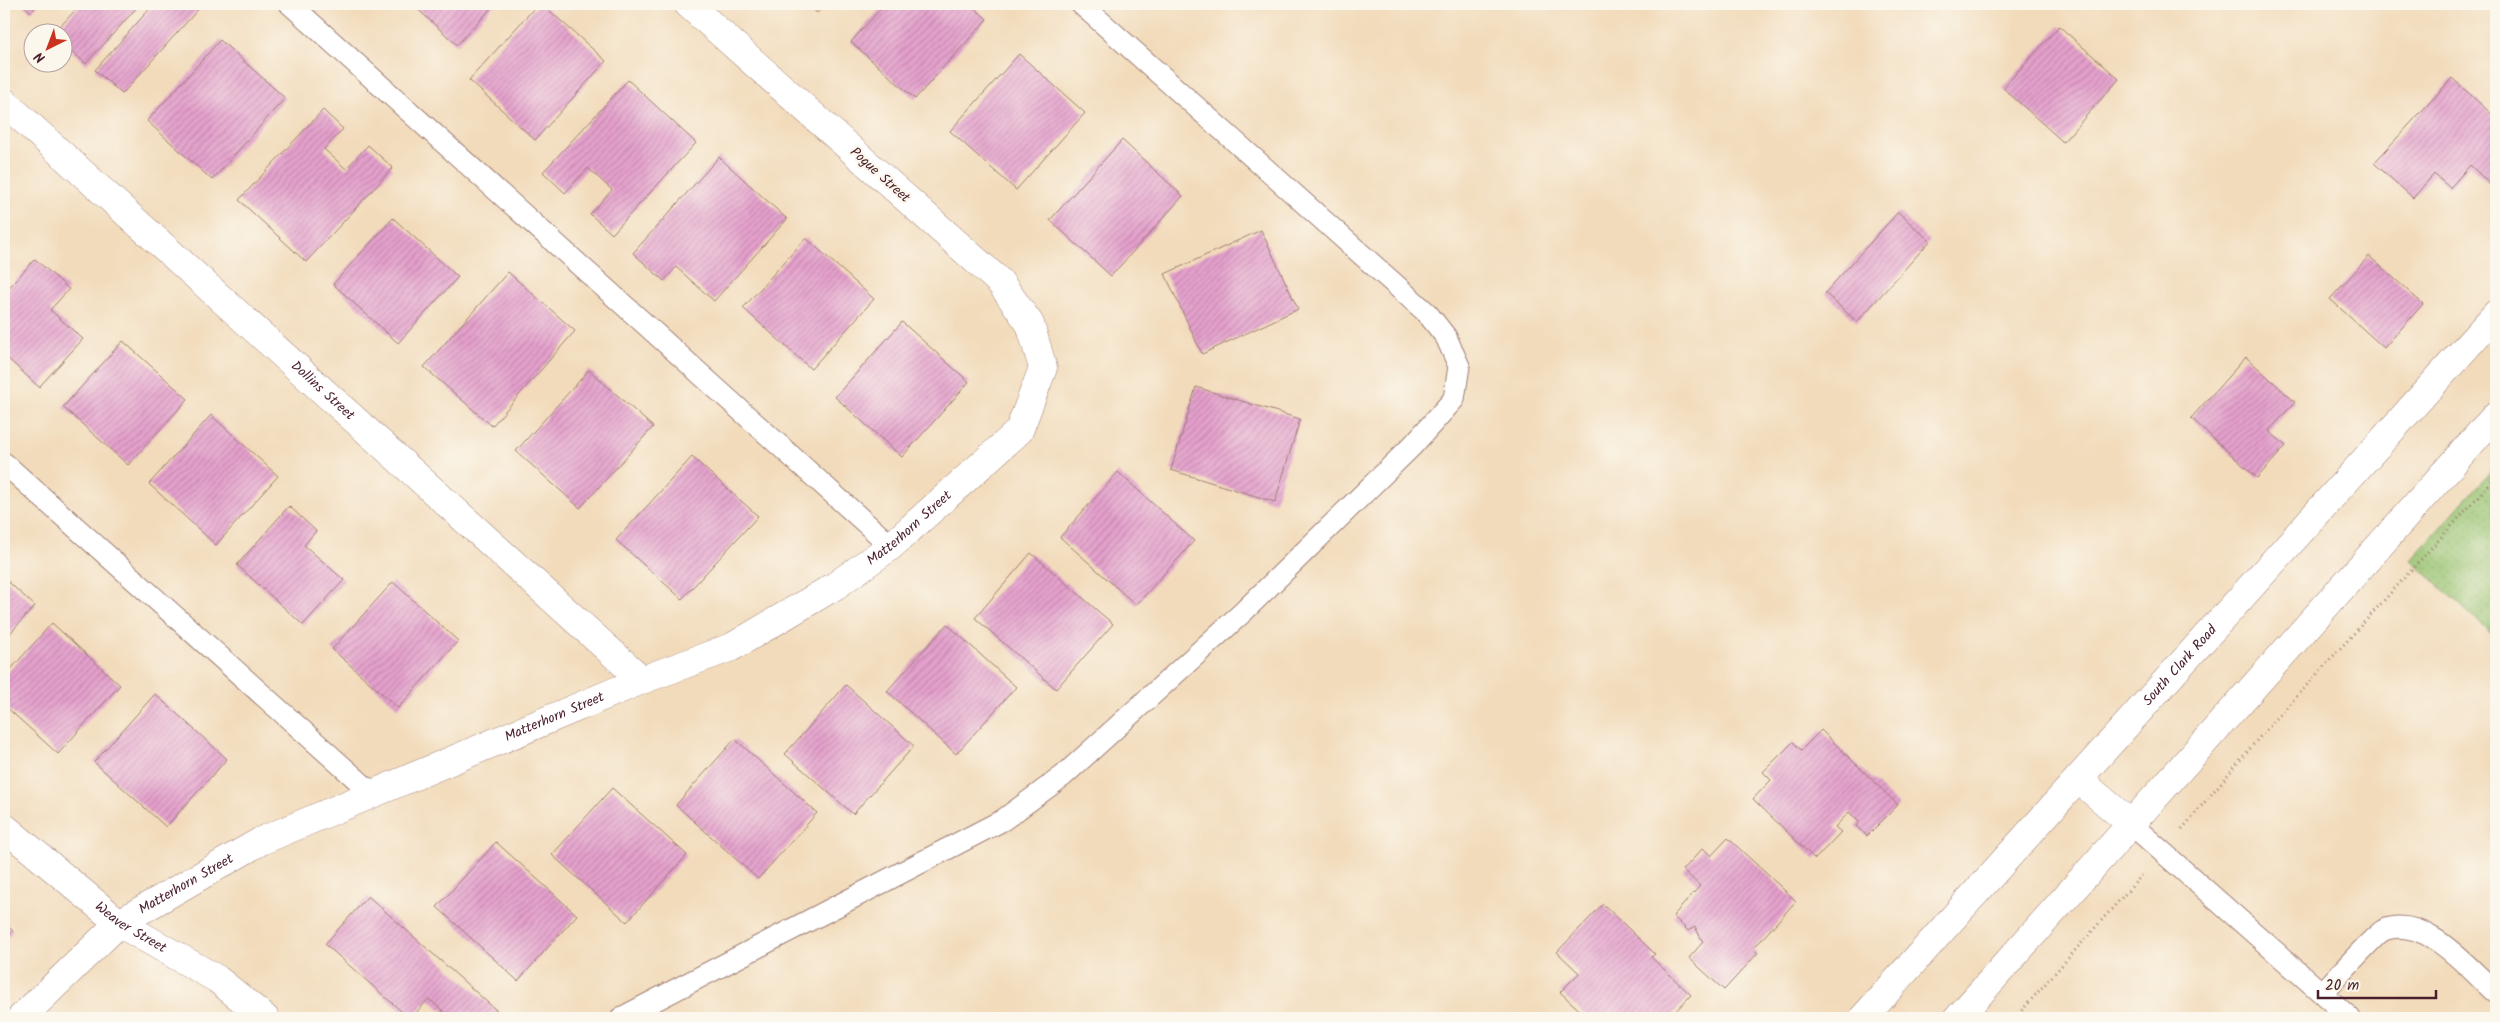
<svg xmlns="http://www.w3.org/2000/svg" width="2500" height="1022" viewBox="0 0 2500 1022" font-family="Kalam,sans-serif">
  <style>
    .grass { fill: url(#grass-dots); stroke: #71714e }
    .building { fill: url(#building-hatch) }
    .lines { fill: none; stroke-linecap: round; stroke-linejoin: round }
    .service-casing { stroke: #9e7d73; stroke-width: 23 }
    .minor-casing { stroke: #9e7d73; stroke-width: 29 }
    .tertiary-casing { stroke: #9e7d73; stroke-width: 29 }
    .secondary-casing { stroke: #9e7d73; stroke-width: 29 }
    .path { stroke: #9e7d73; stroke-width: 3; stroke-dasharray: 1 4; stroke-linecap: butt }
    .service { stroke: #fff; stroke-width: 21 }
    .minor { stroke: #fff; stroke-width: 28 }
    .tertiary { stroke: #fff; stroke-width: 28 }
    .secondary { stroke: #fff; stroke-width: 28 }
    .labels { text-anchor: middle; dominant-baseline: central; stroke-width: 4.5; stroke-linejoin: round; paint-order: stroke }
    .street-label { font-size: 14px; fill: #4a1f2b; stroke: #fbf7ec }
  </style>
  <defs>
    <pattern id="grass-dots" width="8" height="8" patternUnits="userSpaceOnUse" patternTransform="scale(1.25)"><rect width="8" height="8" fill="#98c371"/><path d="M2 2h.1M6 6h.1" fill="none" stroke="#84a762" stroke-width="1.8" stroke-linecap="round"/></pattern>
    <pattern id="building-hatch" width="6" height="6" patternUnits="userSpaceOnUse" patternTransform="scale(1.25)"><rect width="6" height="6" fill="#e5a1cd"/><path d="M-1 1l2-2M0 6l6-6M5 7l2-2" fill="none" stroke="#bc83a7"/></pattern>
  </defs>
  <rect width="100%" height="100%" fill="#fbf7ec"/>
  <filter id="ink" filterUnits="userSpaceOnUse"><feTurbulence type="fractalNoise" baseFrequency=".02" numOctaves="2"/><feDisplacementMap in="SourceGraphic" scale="10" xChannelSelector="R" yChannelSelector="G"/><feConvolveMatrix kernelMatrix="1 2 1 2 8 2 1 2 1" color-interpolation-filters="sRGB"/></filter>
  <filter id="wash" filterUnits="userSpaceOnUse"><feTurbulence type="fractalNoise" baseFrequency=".0096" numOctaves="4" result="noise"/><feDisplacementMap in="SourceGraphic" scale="20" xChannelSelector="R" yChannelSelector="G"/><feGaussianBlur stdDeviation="1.12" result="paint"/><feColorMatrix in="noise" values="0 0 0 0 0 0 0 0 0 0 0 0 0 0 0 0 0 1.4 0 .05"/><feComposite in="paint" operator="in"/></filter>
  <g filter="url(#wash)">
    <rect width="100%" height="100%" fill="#f2dbbb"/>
    <path class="grass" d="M2496 465V638L2411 560Z"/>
    <g id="blocks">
      <path class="building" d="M22 4H39L31 12Z
        M81 4H140L86 64 62 42V32H55Z
        M154 4H203L122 94 95 70Z
        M412 4H495L457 45Z
        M538 4H542L606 61 535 140 469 80Z
        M807 4H825L817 13Z
        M885 4H970L987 19 915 99 851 42Z
        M2059 26 2119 79 2063 142 2003 88Z
        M220 40 285 98 212 180 147 121Z
        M1019 54 1085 113 1016 190 950 131Z
        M2452 78 2496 118V190L2470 165 2450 188 2434 174 2413 198 2374 163Z
        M628 80 696 143 612 234 590 214 612 190 588 168 565 193 543 172Z
        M323 110 343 129 324 149 346 169 368 145 393 168 306 262 239 200Z
        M1122 140 1183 196 1111 276 1050 220Z
        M719 157 787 219 714 301 676 267 664 281 633 253Z
        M1898 212 1930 241 1857 322 1825 293Z
        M393 218 458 277 398 343 333 284Z
        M1261 230 1298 309 1202 354 1165 274Z
        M806 238 874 299 811 369 743 308Z
        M2369 256 2423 304 2384 348 2330 299Z
        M35 259 69 289 50 310 83 339 39 387 4 355V293Z
        M508 272 575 331 492 426 424 367Z
        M902 322 969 382 902 457 835 397Z
        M123 341 188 399 128 465 63 407Z
        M2246 357 2295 402 2269 431 2286 446 2257 478 2191 418Z
        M589 370 653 427 580 508 516 451Z
        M1196 387 1300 419 1275 502 1171 470Z
        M211 415 278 476 216 545 149 484Z
        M692 457 758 516 682 599 616 540Z
        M1118 472 1194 541 1136 605 1060 537Z
        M289 506 316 531 304 545 344 580 303 625 237 565Z
        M1031 553 1113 624 1056 689 975 618Z
        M4 578 35 606 4 640Z
        M393 582 458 641 398 708 332 649Z
        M52 623 120 685 58 754 4 705V677Z
        M947 624 1016 687 956 754 887 691Z
        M846 685 914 746 853 814 785 754Z
        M155 694 227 759 166 827 94 762Z
        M1821 730 1898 805 1867 836 1856 826 1859 822 1849 812 1835 827 1841 832 1815 859 1753 799 1771 780 1763 772 1793 742 1801 750Z
        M735 739 817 813 758 879 676 805Z
        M612 788 687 855 627 922 552 855Z
        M1728 838 1796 901 1753 949 1758 953 1724 990 1689 958 1703 942 1695 927 1688 931 1673 916 1700 886 1683 870 1703 848 1711 856Z
        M496 842 577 915 518 981 437 907Z
        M368 896 505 1018H451L429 999 411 1018H409L325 944Z
        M1603 904 1655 954 1651 957 1691 995 1669 1018H1662L1654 1011 1657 1016 1654 1018H1588L1560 992 1579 973 1557 952Z
        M4 923 13 931 4 941Z"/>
    </g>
  </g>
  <g filter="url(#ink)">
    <use href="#blocks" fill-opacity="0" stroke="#9e7d73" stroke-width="1"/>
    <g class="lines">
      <defs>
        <path id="service" d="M290 4 891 546
          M4 463 373 794
          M2131 824 2350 1018
          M2322 993C2332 983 2376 933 2384 930 2425 914 2469 969 2496 993
          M621 1018 1003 820 1063 776 1243 612 1412 446 1454 399 1459 366 1446 337 1427 313 1081 4"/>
        <g id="minor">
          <path id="s1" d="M4 102 642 680"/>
          <path id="s2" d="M21 1018 119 923 261 841 642 680 732 647 835 586 891 546 1019 431 1043 368 1030 324 1000 282 688 4"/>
        </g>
        <g id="tertiary">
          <path id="s3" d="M4 827 119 923 217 979 265 1018"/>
        </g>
        <g id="secondary">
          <path d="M2078 779 2131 824"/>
          <path id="s4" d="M1863 1018 2496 314"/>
          <path d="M1958 1018 2496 415"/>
        </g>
      </defs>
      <use href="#service" class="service-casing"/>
      <use href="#minor" class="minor-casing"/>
      <use href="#tertiary" class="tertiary-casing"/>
      <use href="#secondary" class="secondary-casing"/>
      <path class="path" d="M2182 829 2258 739 2496 477
        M2015 1018 2142 875"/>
      <use href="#service" class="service"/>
      <use href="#minor" class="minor"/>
      <use href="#tertiary" class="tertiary"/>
      <use href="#secondary" class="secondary"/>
    </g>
  </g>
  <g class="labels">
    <g class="street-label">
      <text transform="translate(880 175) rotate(42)">Pogue Street</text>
      <text stroke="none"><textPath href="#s1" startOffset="430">Dollins Street</textPath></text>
      <text stroke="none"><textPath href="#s2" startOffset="1024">Matterhorn Street</textPath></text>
      <text stroke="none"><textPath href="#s4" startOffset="474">South Clark Road</textPath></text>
      <text stroke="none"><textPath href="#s2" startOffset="619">Matterhorn Street</textPath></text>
      <text stroke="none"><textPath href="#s2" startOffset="214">Matterhorn Street</textPath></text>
      <text stroke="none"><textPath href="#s3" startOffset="162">Weaver Street</textPath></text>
    </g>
  </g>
  <rect width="2500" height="1022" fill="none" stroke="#fbf7ec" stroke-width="20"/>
  <g transform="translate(48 48) rotate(222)"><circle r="24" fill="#fbf7ec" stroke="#b4a19f"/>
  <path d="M0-4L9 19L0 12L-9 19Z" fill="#c8321e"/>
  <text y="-8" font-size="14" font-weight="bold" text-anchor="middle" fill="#4a1f2b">N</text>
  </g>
  <path d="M2318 990v8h118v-8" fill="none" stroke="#4a1f2b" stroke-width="2.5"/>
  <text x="2325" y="990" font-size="15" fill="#4a1f2b" stroke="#fbf7ec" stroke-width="4" paint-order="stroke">20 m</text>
</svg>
